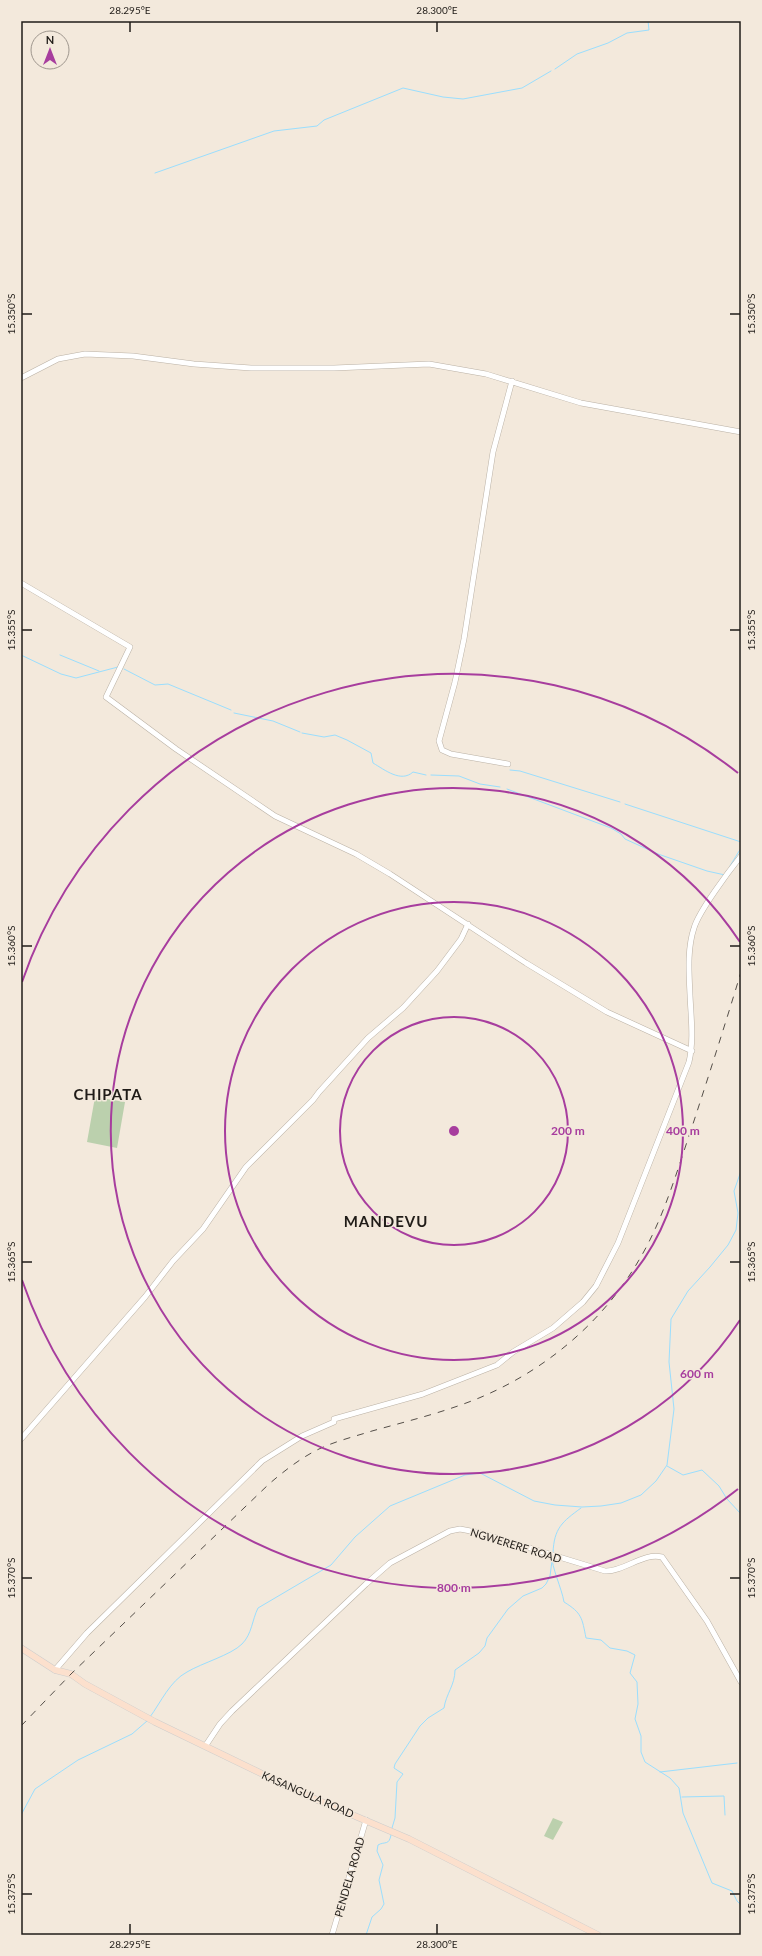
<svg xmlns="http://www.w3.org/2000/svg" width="762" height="1956" viewBox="0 0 762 1956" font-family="Lato,sans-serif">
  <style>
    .green { fill: #bbd0ad }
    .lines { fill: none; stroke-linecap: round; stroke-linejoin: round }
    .stream { stroke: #9adefe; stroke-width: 1 }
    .minor-casing { stroke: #bab1a5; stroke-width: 6 }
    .major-casing { stroke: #cecdcc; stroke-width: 7 }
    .minor { stroke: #fff; stroke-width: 5 }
    .major { stroke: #fce0cd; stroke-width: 6 }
    .rail { stroke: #554f49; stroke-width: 1; stroke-dasharray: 7 7; stroke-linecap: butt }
    .ticks { fill: none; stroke: #201c18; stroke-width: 1.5 }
    .ring { fill: none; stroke: #a73d9e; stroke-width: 2 }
    .labels { text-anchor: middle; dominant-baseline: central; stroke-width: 3; stroke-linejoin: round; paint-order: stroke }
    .street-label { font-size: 11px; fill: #201c18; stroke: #f3e9dc }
    .district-label { font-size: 15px; font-weight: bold; letter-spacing: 1px; fill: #201c18; stroke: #f3e9dc }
    .centre { fill: #a73d9e; stroke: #f3e9dc; stroke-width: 2 }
    .ring-label { font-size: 12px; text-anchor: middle; font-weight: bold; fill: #a73d9e; stroke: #f3e9dc; stroke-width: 3; stroke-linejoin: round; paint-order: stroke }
    .neatline { fill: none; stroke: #201c18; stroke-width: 1.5 }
    .ticks-label { font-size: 10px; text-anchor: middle; fill: #201c18 }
  </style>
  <rect width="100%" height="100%" fill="#f3e9dc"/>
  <path class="green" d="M95 1097 125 1102 117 1148 87 1142Z
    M553 1818 563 1822 553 1840 544 1836Z"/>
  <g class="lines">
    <path class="stream" d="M555 69 577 54 608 43 627 33 649 30 648 21
      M155 173 274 131 317 126 324 120 403 88 443 97 463 99 522 88 551 71
      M21 655 61 674 76 678 118 667
      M60 655 99 671
      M124 669 155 685 168 684 231 710
      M234 713 273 721 300 732
      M302 733 324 737 335 735 347 740 371 753 373 763C385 770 401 783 413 772L426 775
      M510 770 520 771 620 802
      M431 775 459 776 480 784 500 787
      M507 789 611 828 621 834 625 839 658 854 707 871 725 875
      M625 804 741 842
      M730 866 741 848
      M667 1466 683 1475 702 1470 719 1486 727 1499 741 1514
      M553 1553C554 1528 562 1522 581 1508
      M552 1556C551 1566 562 1589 564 1602 582 1613 582 1618 586 1638L601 1640 610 1648 627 1651 635 1655 630 1673 637 1682 638 1704 635 1719 641 1736V1752L645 1762 670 1778 679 1788 683 1813 712 1883 732 1891 737 1901 741 1905
      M150 1717C161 1702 170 1681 187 1672 202 1663 231 1655 242 1644 252 1634 252 1620 258 1608L331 1565 355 1537 390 1506 465 1475 480 1473 534 1501 555 1505 582 1507 601 1506 621 1503 641 1495 656 1481 667 1465 674 1409 669 1362 671 1319 688 1291 710 1267 728 1245 736 1230 738 1213 734 1191 741 1171
      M660 1772 737 1763
      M682 1797 724 1796 725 1815
      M21 1815 35 1789 78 1760 132 1734 147 1721
      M392 1828 395 1818 397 1782 403 1774 394 1768 395 1764 420 1726 428 1718 444 1708C446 1694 455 1685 455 1670L479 1653 485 1646 487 1638 508 1609 523 1596 542 1588 546 1584 550 1576 552 1561
      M366 1935 372 1917 381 1909 384 1904 379 1880 383 1865 377 1851 378 1845C385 1841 389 1846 391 1835"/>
    <defs>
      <path id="minor" d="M21 378 58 359 85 354 133 356 194 364 251 368H334L429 364 486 374 581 403 741 432
        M21 583 130 647 106 697 176 749 275 816 356 854 390 874 526 963 607 1012 692 1051
        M508 764 451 754 442 750 439 741 455 682 464 639 493 452 512 381
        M21 1439 145 1297 173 1261 203 1229 246 1167 313 1100 319 1092 368 1038 403 1008 437 971 461 939 468 924
        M55 1670 87 1633 262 1461 302 1436 334 1422V1419L423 1394 497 1365 513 1352 553 1328 583 1302 596 1286 618 1243 689 1062C694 1040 691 1018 690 995 689 973 687 949 694 928 699 911 729 871 741 856
        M206 1745 220 1724 232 1711 366 1584 390 1563 450 1531 460 1529 481 1533 605 1571C624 1572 643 1552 662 1557L707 1621 741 1682
        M332 1935 366 1820"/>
      <path id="major" d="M21 1648 55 1670 71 1674 85 1684 155 1722 308 1796 409 1839 598 1935"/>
    </defs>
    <use href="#minor" class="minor-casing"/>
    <use href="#major" class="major-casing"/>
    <use href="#minor" class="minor"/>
    <use href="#major" class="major"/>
    <path class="rail" d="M21 1726 71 1674 269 1484C283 1472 298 1460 315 1451 332 1442 353 1437 372 1431 408 1421 445 1412 479 1398 546 1370 603 1322 639 1260 663 1220 676 1174 691 1130 708 1078 725 1025 741 972"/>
  </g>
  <path class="ticks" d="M130 22V32M437 22V32M22 314H32M730 314H740M22 630H32M730 630H740M22 946H32M730 946H740M22 1262H32M730 1262H740M22 1578H32M730 1578H740M22 1894H32M730 1894H740M130 1924V1934M437 1924V1934"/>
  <g class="ring">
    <circle cx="454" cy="1131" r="114"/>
    <circle cx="454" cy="1131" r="229"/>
    <path d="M740 1320A343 343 0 1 1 740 942"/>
    <path d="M738 1489A457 457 0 0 1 22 1280M22 982A457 457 0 0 1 738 773"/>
  </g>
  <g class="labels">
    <g class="street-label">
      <text transform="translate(516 1545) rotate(17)">NGWERERE ROAD</text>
      <text transform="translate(308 1794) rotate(24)">KASANGULA ROAD</text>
      <text transform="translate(349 1877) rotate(-74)">PENDELA ROAD</text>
    </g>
    <g class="district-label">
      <text x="108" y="1094">CHIPATA</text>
      <text x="386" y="1221">MANDEVU</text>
    </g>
  </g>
  <circle cx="454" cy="1131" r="6" class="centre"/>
  <g class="ring-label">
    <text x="568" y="1135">200 m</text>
    <text x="683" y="1135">400 m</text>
    <text x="697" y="1378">600 m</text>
    <text x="454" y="1592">800 m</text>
  </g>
  <rect width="762" height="1956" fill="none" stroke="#f3e9dc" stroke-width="44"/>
  <g transform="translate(50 50)"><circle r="19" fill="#f3e9dc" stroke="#9f978e"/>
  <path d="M0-3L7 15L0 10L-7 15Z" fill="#a73d9e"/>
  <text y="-6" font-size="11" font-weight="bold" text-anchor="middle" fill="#201c18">N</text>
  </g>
  <rect x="22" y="22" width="718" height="1912" class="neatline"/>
  <g class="ticks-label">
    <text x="130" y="14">28.295°E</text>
    <text x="437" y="14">28.300°E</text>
    <text transform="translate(11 314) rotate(-90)" y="4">15.350°S</text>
    <text transform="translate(751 314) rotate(-90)" y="4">15.350°S</text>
    <text transform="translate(11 630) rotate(-90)" y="4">15.355°S</text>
    <text transform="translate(751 630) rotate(-90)" y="4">15.355°S</text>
    <text transform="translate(11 946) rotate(-90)" y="4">15.360°S</text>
    <text transform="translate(751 946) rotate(-90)" y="4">15.360°S</text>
    <text transform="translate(11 1262) rotate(-90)" y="4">15.365°S</text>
    <text transform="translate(751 1262) rotate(-90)" y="4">15.365°S</text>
    <text transform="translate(11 1578) rotate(-90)" y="4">15.370°S</text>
    <text transform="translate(751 1578) rotate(-90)" y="4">15.370°S</text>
    <text transform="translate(11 1894) rotate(-90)" y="4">15.375°S</text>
    <text transform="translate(751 1894) rotate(-90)" y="4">15.375°S</text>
    <text x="130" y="1948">28.295°E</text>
    <text x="437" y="1948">28.300°E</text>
  </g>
</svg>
